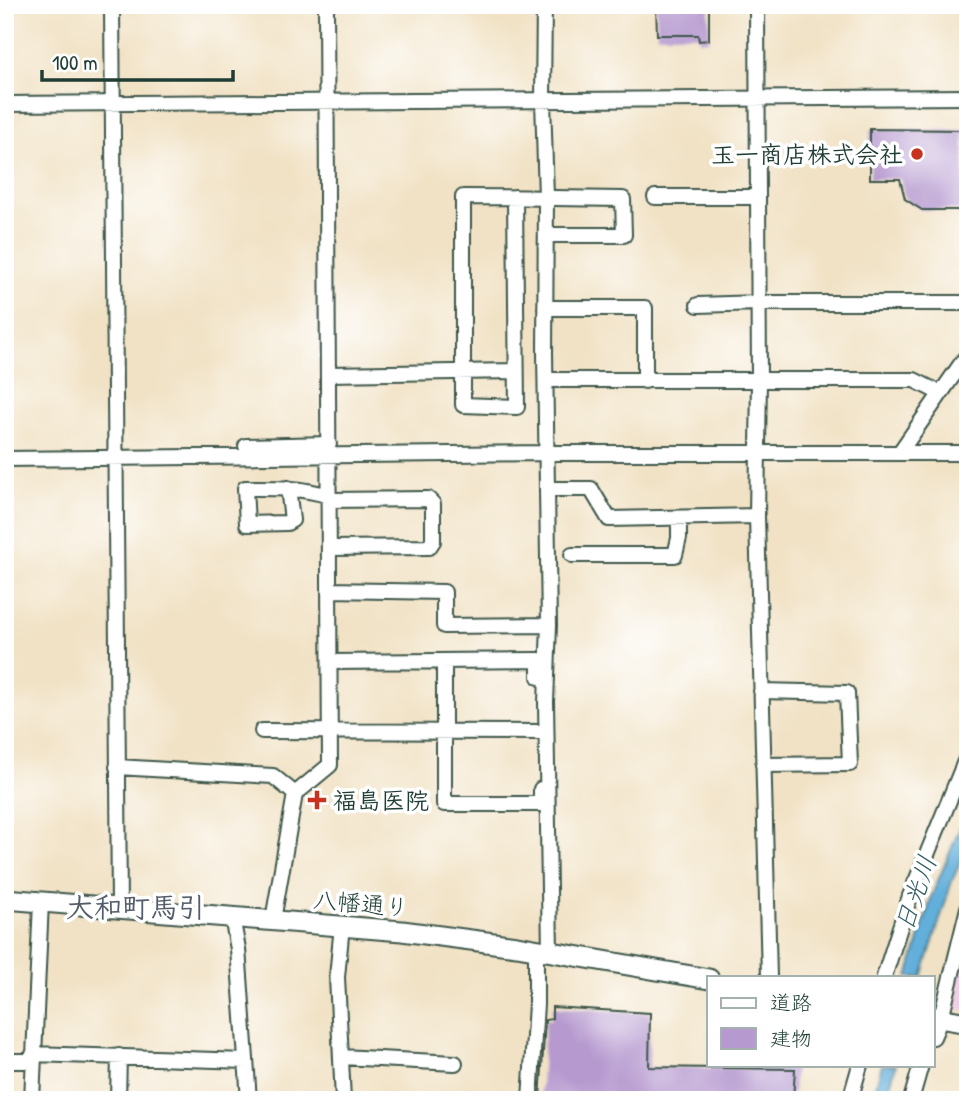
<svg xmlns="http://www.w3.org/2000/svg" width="973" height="1105" viewBox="0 0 973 1105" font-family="'Patrick Hand','Klee One',sans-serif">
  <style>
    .built { fill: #f1d0e3 }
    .water { fill: #62afdb; stroke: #407688; stroke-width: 2 }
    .building { fill: #b599cf }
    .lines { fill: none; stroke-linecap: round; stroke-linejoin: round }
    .minor-casing { stroke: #3e564a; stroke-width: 18 }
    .tertiary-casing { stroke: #3e564a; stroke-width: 23 }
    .minor { stroke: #fff; stroke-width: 14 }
    .tertiary { stroke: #fff; stroke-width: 19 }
    .poi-dot { fill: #c8321e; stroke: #fff; stroke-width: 2.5 }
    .labels { text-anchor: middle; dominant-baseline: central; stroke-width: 7; stroke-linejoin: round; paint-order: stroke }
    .poi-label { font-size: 24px; font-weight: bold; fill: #1f3d34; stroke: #fff; text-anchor: end }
    .street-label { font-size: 24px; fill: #1f3d34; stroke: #fff }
    .water-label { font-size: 26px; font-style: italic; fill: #335f66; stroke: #fff }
    .quarter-label { font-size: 28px; font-weight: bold; fill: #545d6a; stroke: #fff }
  </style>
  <rect width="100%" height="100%" fill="#fff"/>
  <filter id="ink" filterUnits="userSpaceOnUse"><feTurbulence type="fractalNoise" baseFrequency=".0143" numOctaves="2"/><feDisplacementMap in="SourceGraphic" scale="14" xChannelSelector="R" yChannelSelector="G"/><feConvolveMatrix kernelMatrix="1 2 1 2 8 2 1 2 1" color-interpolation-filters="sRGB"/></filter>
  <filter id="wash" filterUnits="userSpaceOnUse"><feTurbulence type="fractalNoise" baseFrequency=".00686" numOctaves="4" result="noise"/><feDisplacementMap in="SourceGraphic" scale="28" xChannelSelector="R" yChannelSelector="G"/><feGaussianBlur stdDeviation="1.57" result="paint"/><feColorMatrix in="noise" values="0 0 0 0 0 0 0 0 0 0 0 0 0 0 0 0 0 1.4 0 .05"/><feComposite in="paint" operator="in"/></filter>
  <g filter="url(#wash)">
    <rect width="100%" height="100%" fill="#f1e2c5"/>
    <path class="built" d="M968 930V1011L955 1009 949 1001Z"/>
    <path class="water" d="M968 809V845L952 881 922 977H908L932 895Z
      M882 1065H896L886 1100H872Z"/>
    <g id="blocks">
      <path class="building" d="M656 5H709V40L699 41 698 35H657Z
        M870 129 964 130V210H922L905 199 900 179H870Z
        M552 1007 650 1013 649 1067 795 1069 793 1100H540L545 1020 552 1019Z"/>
    </g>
  </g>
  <g filter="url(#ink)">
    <use href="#blocks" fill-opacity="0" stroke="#3e564a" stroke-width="2"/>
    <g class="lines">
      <defs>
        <path id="minor" d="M112 5 119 907
          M544 5 543 100 546 197 545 353 549 625 546 702 550 952
          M757 5 759 380 757 516 769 977
          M5 104 968 97
          M515 197 517 407 463 405V197C516 197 570 198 623 199L624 235H546
          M655 197H758
          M698 305 759 303H968
          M545 308H645V381
          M328 374 516 371
          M546 380H914L940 393
          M246 446 329 444
          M900 452 968 354
          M5 459 547 453H968
          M288 488 292 520 287 523 247 524 245 488C275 488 300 487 329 496
          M548 489H591L609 519 757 516
          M329 500 428 499 433 504V541L429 547 330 548
          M572 555H675L679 538V519
          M330 590 444 592V626L549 625
          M444 661V804H541V789
          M331 662 539 660V677
          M761 691 847 693 850 764 763 765
          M262 731 539 732
          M117 767 273 776 295 794
          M232 917 238 949 249 1100
          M273 920 295 794 330 765 326 5
          M342 925 337 977 343 1100
          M884 977 910 896 968 754
          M933 1037 941 1018 968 908
          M33 1054 246 1061
          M341 1057 455 1063
          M5 1061H33
          M32 1100 41 902
          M118 1100 119 1056
          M530 1100 536 1004V950
          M850 1100 860 1065
          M911 1100 921 1065"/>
        <path id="tertiary" d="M5 899 402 931 517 946 709 979
          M933 1017 968 1023"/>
      </defs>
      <use href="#minor" class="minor-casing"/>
      <use href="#tertiary" class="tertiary-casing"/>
      <use href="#minor" class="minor"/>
      <use href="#tertiary" class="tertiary"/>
    </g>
  </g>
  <g class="poi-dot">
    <circle cx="917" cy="154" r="7"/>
    <path d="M313.5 789.5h7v7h7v7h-7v7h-7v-7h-7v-7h7z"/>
  </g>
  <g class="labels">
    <g class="poi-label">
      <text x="903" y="154">玉一商店株式会社</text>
      <text x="333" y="800" text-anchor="start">福島医院</text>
    </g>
    <g class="street-label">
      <text transform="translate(361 903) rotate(5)">八幡通り</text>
    </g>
    <g class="water-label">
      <text transform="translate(915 893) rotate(-71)">日光川</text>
    </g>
    <g class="quarter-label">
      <text x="136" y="907">大和町馬引</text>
    </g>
  </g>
  <rect width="973" height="1105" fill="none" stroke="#fff" stroke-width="28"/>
  <rect x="707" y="976" width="228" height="91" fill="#ffffff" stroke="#a5b1ae" stroke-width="2"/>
  <rect x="721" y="998" width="35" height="10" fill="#ffffff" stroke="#a5b1ae" stroke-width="2"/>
  <text x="770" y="1010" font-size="21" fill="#1f3d34">道路</text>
  <rect x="721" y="1028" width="35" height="21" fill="#b599cf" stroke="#a5b1ae" stroke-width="2"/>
  <text x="770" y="1046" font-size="21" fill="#1f3d34">建物</text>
  <path d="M42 70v10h191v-10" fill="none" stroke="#1f3d34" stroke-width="3.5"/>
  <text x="52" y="70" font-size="21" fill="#1f3d34" stroke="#ffffff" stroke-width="5" paint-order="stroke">100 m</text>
</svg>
